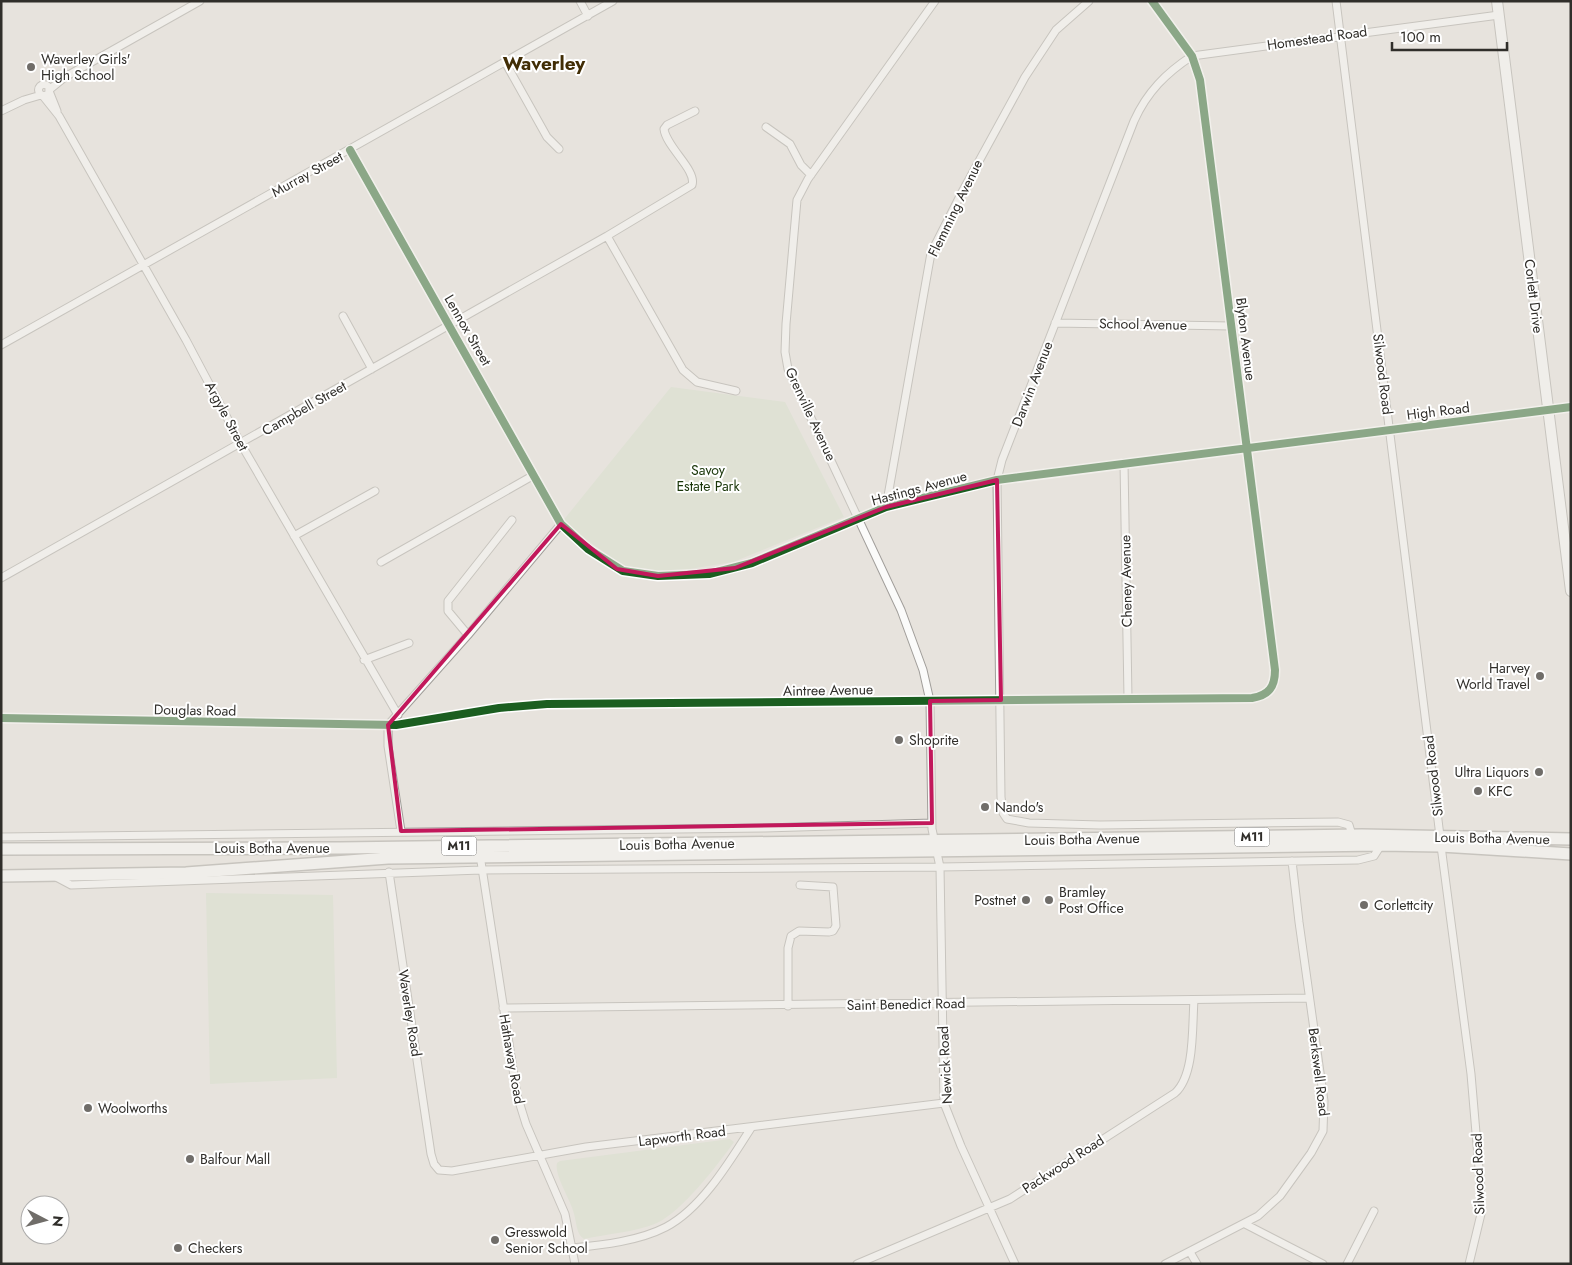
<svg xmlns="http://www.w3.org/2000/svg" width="1572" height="1265" viewBox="0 0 1572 1265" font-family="Jost,sans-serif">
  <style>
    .green { fill: #d4ddcb }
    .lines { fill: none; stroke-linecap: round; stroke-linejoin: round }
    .street-casing { stroke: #a19e9a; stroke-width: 9 }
    .secondary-casing { stroke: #a19e9a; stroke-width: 12 }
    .primary-casing { stroke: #a19e9a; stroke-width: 14 }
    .street { stroke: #fbfbfa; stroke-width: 7 }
    .secondary { stroke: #fbfbfa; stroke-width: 10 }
    .primary { stroke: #fbfbfa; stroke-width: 11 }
    .cycleway-casing { stroke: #fff; stroke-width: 11 }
    .cycleway { stroke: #1b5e20; stroke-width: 8 }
    .marked { fill: none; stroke: #c2185b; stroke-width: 4; stroke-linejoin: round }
    .poi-dot { fill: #706d69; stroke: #fff; stroke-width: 2 }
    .labels { text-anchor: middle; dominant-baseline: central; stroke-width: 4; stroke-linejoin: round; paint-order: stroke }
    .shield { fill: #fff; stroke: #6e6d6a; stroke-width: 1 }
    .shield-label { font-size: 12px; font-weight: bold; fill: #302e2a }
    .street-label { font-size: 14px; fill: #302e2a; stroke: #fff }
    .poi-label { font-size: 14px; fill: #302e2a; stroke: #fff; text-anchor: start }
    .park-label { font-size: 14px; fill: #193609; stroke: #fff }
    .district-label { font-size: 19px; font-weight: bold; fill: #412d05; stroke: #fff }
  </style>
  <rect width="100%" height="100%" fill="#e7e3dd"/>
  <path class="green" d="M671 387 785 402 844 517 733 562 677 571H630L562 522Z
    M206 893 333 895 337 1078 210 1084Z
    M730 1139 734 1142C717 1166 682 1211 657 1223 637 1232 606 1234 584 1239 577 1234 577 1227 575 1218 573 1202 554 1177 557 1163L560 1161Z"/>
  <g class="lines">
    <defs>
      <path id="street" d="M580 1 588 16
        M935 1 808 179 797 200 786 324 785 352 788 369 901 610 923 670 930 701 932 829 940 867 944 1103 961 1146 1015 1264
        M1336 1 1440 836
        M505 62 547 137 559 149
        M38.5 90a5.5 5.5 0 1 1 11 0a5.5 5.5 0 1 1-11 0Z
        M49 90 65 77 200 1
        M49 91 57 111
        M43 96 59 116 186 340 241 444 398 715
        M1 111 24 100 41 95
        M766 127 790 144 801 165 811 175
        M350 150 561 524 588 549 623 571 658 576 709 574 752 563 886 507 997 480 1571 407
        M607 236 683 370 697 382 736 391
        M343 316 372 369
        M1055 323 1231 326
        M1 345 613 1
        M1124 463 1128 698
        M886 507 931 253 961 194 1025 77 1056 30 1089 1
        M294 536 375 491
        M381 562 534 475
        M1 578 607 236 692 185C697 170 666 147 664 129L667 125 695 111
        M468 635 448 611V601L512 520
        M364 660 409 643
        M1 718 396 725 499 708 547 704 1252 698C1269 695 1275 687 1275 670L1200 80 1192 56 1152 1
        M388 725 468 635 561 524
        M388 725V746L401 831
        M1352 835 1349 825 1338 822 1100 825 1029 823 1007 819 1003 813 1001 797 997 480 1002 460 1134 121C1147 92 1166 73 1192 56L1499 15
        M1 837 765 828 932 823
        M1441 846 1471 1074 1480 1180 1481 1214 1469 1264
        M480 855 517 1095 526 1124 565 1214 575 1264
        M389 872 431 1154 434 1164 439 1170 452 1171 586 1147 944 1103
        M56 877 71 885 481 870 940 867 1358 860 1374 856 1381 845
        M788 1006V948L791 936 799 931 829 932 833 931 836 926 833 887 800 885
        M503 1008 1309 998
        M1245 1224 1323 1264
        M572 1248C603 1245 639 1241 666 1227 702 1208 730 1161 751 1128
        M1190 1252 1197 1264
        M857 1264 1010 1199 1175 1093C1195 1075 1192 1027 1194 1000
        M1165 1264 1258 1216 1280 1196 1311 1153 1323 1131 1324 1101 1299 922 1292 861
        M1347 1264 1374 1211"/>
      <path id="secondary" d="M1497 1 1571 591"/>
      <path id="primary" d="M1 849 340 848 1362 835 1571 839
        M1 876 186 873 388 858 1381 845 1441 846 1571 854"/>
    </defs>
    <use href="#street" class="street-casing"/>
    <use href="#secondary" class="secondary-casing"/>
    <use href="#primary" class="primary-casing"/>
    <use href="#street" class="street"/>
    <use href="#secondary" class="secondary"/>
    <use href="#primary" class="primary"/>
    <defs>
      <path id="cycleway" d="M350 150 561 524 588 549 623 571 658 576 709 574 752 563 886 507 997 480 1571 407
        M1 718 396 725 499 708 547 704 1252 698C1269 695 1275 687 1275 670L1200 80 1192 56 1152 1"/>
    </defs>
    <use href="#cycleway" class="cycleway-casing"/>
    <use href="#cycleway" class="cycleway"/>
  </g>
  <path d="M0 0H1572V1265H0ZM997 480 1001 700 930 701 932 823 401 831 388 725 561 524 617 569 658 576 735 568 886 507Z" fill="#e7e3dd" fill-opacity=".55" fill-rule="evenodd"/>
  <path class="marked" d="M997 480 1001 700 930 701 932 823 401 831 388 725 561 524 617 569 658 576 735 568 886 507Z"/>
  <g class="poi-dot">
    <circle cx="31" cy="67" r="5"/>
    <circle cx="1540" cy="676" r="5"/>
    <circle cx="899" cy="740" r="5"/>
    <circle cx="1539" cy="772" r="5"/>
    <circle cx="1478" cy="791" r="5"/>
    <circle cx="985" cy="807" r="5"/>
    <circle cx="1026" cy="900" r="5"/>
    <circle cx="1049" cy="900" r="5"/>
    <circle cx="1364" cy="905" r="5"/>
    <circle cx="88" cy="1108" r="5"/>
    <circle cx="190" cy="1159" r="5"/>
    <circle cx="495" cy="1240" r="5"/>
    <circle cx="178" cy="1248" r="5"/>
  </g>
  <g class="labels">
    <g class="shield">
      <rect x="1234.5" y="827.5" width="35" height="19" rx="4"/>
      <rect x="441.5" y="836.5" width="35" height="19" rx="4"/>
    </g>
    <g class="shield-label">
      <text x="1252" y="837">M11</text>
      <text x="459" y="846">M11</text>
    </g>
    <g class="street-label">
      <text transform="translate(1317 38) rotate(-8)">Homestead Road</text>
      <text transform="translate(307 174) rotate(-29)">Murray Street</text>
      <text transform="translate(955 208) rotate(-64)">Flemming Avenue</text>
      <text transform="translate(1534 296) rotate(83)">Corlett Drive</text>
      <text transform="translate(1143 324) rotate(1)">School Avenue</text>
      <text transform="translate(468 330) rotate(60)">Lennox Street</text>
      <text transform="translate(1246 339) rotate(83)">Blyton Avenue</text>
      <text transform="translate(1383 374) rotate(83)">Silwood Road</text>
      <text transform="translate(1032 384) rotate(-69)">Darwin Avenue</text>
      <text transform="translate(304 408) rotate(-30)">Campbell Street</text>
      <text transform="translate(1438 411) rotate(-7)">High Road</text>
      <text transform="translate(811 414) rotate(65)">Grenville Avenue</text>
      <text transform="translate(227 416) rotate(62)">Argyle Street</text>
      <text transform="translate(919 488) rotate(-15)">Hastings Avenue</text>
      <text transform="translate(1126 581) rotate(-91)">Cheney Avenue</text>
      <text transform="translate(828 690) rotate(-1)">Aintree Avenue</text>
      <text transform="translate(195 710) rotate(1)">Douglas Road</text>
      <text transform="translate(1433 776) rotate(-97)">Silwood Road</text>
      <text transform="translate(1492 838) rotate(1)">Louis Botha Avenue</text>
      <text transform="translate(1082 839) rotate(-1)">Louis Botha Avenue</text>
      <text transform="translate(677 844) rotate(-1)">Louis Botha Avenue</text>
      <text x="272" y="848">Louis Botha Avenue</text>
      <text transform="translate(906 1004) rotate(-1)">Saint Benedict Road</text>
      <text transform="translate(410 1013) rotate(81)">Waverley Road</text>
      <text transform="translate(512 1059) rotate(80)">Hathaway Road</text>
      <text transform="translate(945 1065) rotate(-93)">Newick Road</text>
      <text transform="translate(1319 1072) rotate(83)">Berkswell Road</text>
      <text transform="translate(682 1136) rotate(-7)">Lapworth Road</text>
      <text transform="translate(1063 1164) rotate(-33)">Packwood Road</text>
      <text transform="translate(1478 1174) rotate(-92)">Silwood Road</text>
    </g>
    <g class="poi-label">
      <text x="41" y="59">Waverley Girls'<tspan x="41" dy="16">High School</tspan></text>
      <text x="1530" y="668" text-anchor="end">Harvey<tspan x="1530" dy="16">World Travel</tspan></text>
      <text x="909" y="740">Shoprite</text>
      <text x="1529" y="772" text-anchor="end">Ultra Liquors</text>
      <text x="1488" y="791">KFC</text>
      <text x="995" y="807">Nando's</text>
      <text x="1059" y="892">Bramley<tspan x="1059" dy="16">Post Office</tspan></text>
      <text x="1016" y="900" text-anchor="end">Postnet</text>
      <text x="1374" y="905">Corlettcity</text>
      <text x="98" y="1108">Woolworths</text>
      <text x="200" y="1159">Balfour Mall</text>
      <text x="505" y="1232">Gresswold<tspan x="505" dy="16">Senior School</tspan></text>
      <text x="188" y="1248">Checkers</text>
    </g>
    <g class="park-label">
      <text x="708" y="470">Savoy<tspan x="708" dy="16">Estate Park</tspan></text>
    </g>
    <g class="district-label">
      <text x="544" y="63">Waverley</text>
    </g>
  </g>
  <rect width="1572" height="1265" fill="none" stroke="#302e2a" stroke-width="5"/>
  <g transform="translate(45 1220) rotate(96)"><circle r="24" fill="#ffffff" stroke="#acabaa"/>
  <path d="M0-4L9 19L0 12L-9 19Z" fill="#706d69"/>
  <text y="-8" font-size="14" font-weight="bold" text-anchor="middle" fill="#302e2a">N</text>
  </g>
  <path d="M1392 42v8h115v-8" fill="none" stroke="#302e2a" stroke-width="2.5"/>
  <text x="1400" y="42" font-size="15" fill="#302e2a" stroke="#ffffff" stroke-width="4" paint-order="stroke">100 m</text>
</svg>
